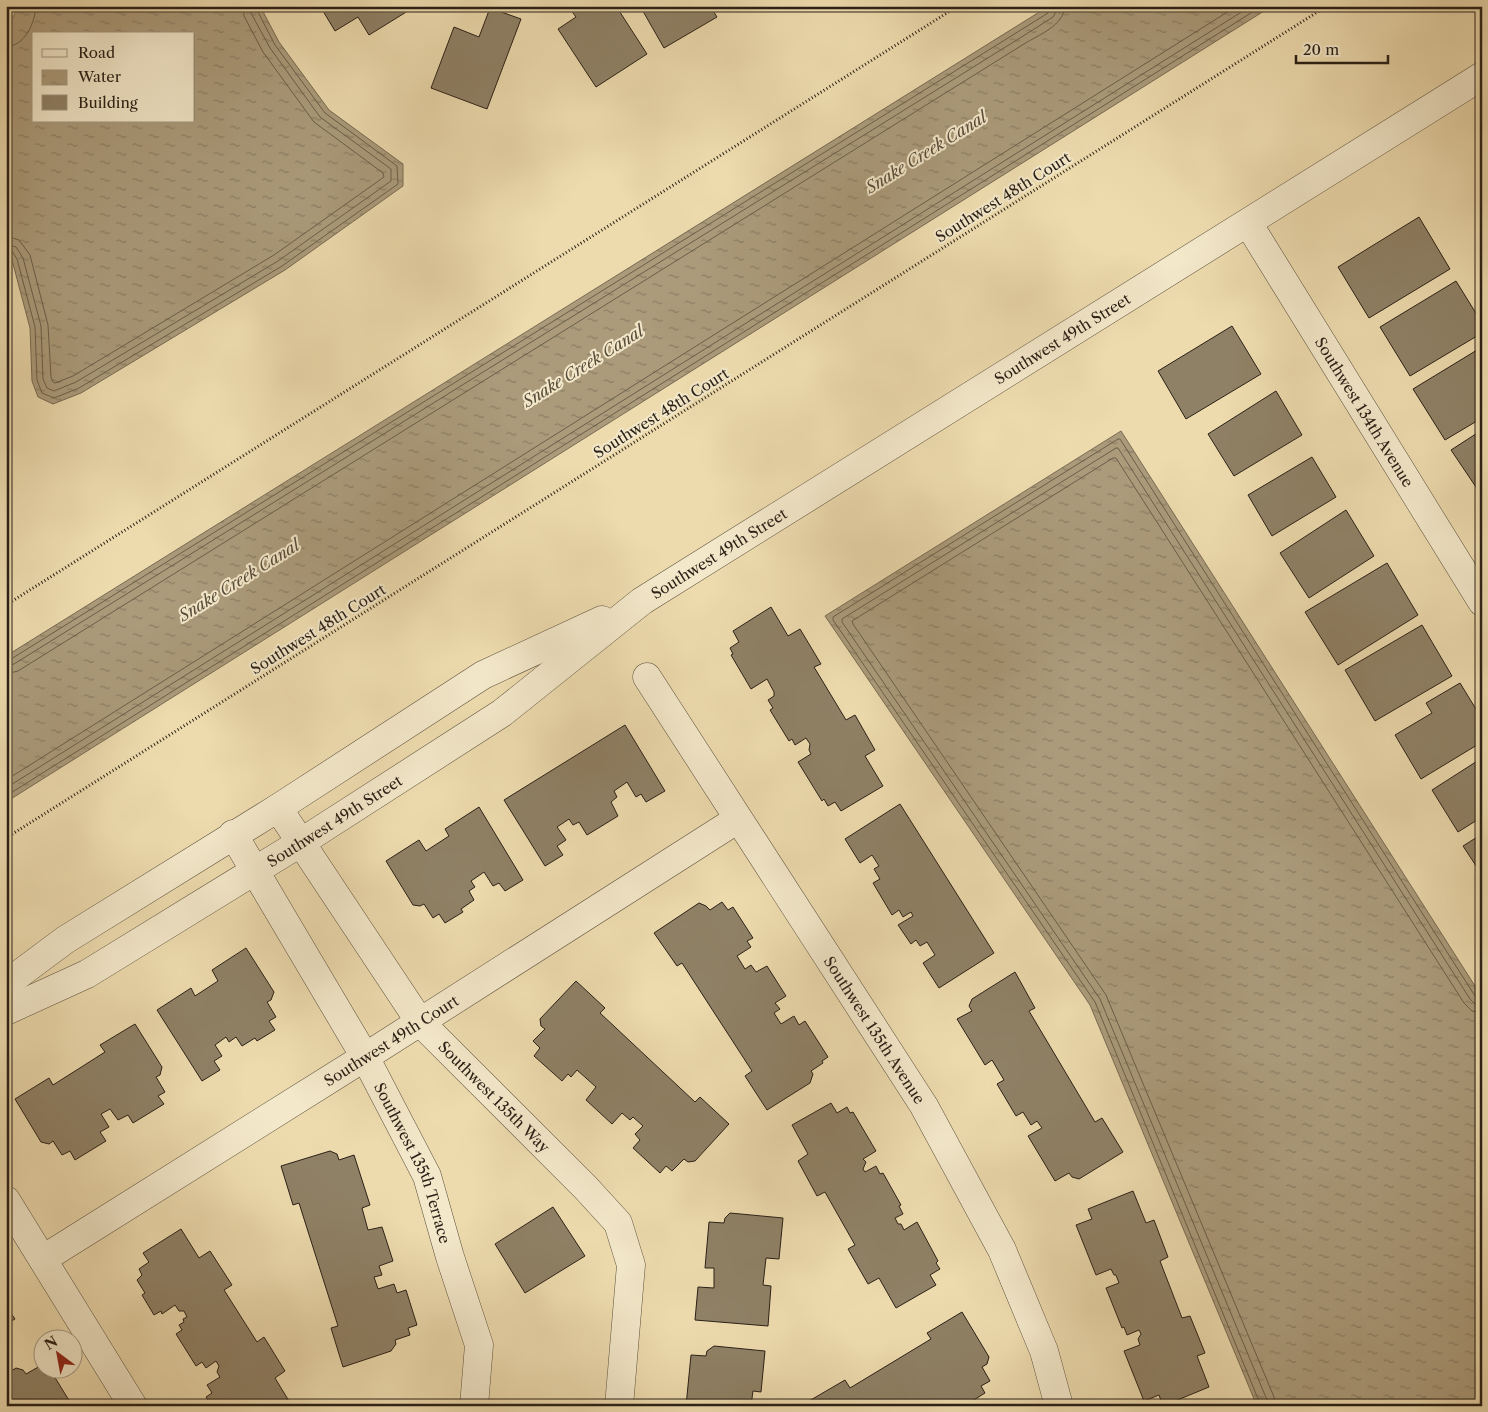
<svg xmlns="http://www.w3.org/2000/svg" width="1488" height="1412" viewBox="0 0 1488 1412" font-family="'Libre Caslon Text',serif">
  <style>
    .water { fill: url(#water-ripples); stroke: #776a53; fill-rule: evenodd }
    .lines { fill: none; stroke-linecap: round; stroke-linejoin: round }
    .shore { stroke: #6a5e49; stroke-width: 1 }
    .building { fill: #8f8166; stroke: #2a2017 }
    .minor-casing { stroke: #5b4f3d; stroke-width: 29 }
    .path { stroke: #2a2017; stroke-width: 3; stroke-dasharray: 1 2.5; stroke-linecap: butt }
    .minor { stroke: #f3e8ca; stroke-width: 28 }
    .labels { text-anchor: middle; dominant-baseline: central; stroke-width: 4; stroke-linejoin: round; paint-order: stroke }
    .street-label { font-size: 15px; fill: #2a2017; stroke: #f3e8ca }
    .water-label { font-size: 16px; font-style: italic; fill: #574b3a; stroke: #f3e8ca }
  </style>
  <defs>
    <pattern id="water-ripples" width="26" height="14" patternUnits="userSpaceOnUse" patternTransform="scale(1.25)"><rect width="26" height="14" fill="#ab9b7b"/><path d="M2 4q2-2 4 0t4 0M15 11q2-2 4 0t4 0" fill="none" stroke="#8b7e64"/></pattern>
  </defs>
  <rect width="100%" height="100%" fill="#eddbae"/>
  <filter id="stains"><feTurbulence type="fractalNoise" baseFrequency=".004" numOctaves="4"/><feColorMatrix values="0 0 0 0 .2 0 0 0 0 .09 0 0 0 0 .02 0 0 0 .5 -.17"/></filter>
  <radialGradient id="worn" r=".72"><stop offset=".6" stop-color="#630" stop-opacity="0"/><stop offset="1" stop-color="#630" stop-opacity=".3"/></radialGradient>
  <path class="water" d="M18 6H260L279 42 329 110 403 164V186L285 270 81 393 53 404 38 397 32 381 30 328 12 260 6 252V33ZM34 34H194V121H34Z
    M1049 6H1272L6 802V656Z
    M1121 431 1482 997V1406H1257L1090 1005 825 616Z"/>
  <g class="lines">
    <path class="shore" d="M6 47C25 46 35 23 36 6
      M6 236 19 240 30 255 48 325 51 377 53 382 55 383 73 376 274 255 384 177 383 173 314 122 263 52 244 16 243 6
      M6 244 16 247 23 258 41 326 43 379 47 388 54 391 76 382 278 261 391 181V169L320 117 270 48 251 13 250 6
      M6 250 12 251 17 259 35 327 37 380 42 393 54 398 79 388 282 266 398 184 397 166 325 113 275 45 257 10 256 6
      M6 660 11 659 1016 33 1048 13 1051 6
      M6 666 14 664 1020 38 1053 17 1056 12 1057 6
      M6 674 18 671 1024 44C1038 35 1064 26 1065 6
      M6 780 1237 6
      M6 788 1251 6
      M6 796 1262 6
      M1261 1406 1095 1002 833 620V617L1118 439H1120L1475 996 1482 999
      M1268 1406 1267 1400 1100 999 842 622V619L1116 448H1118L1470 999 1475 1004 1482 1005
      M1275 1406 1274 1397 1106 995 853 624 852 621 1113 458H1116L1464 1003 1472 1011 1482 1013"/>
  </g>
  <path class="building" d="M320 6H416L369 35 358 17 335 31Z
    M568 6H616L647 54 596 87 558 29 576 17Z
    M640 6H710L717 17 664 48Z
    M490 8 521 19 487 109 431 88 454 27 479 37Z
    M1419 217 1450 269 1369 318 1338 267Z
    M1456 281 1482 323V333L1410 376 1380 327Z
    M1232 326 1261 374 1186 419 1158 371Z
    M1482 347V418L1445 440 1413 389Z
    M1276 391 1302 435 1234 476 1208 434Z
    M1482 430V496L1451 450Z
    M1312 457 1336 497 1272 536 1248 495Z
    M1346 510 1374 556 1309 598 1280 553Z
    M1387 563 1418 615 1338 665 1305 612Z
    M771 607 788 636 800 629 821 664 814 667 846 720 855 715 875 750 865 756 883 786 841 811 835 802 828 806 824 799 822 801 798 762 811 754 809 750 810 744 806 738 795 745 792 739 789 741 770 710 773 708 768 700 774 696V692L767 679 751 689 731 655 733 654 730 648 739 642 733 631Z
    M1422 625 1452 676 1375 721 1345 670Z
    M1460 683 1482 719V742L1421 779 1395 735 1432 713 1426 703Z
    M625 725 665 791 646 802 641 794 636 797 627 782 614 791 617 797 611 802 618 816 587 835 579 822 573 825 569 819 557 827 566 840 557 846 563 855 545 866 504 800Z
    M1482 758V817L1458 832 1432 790Z
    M900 804 994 953 939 988 923 963 935 955 927 942 920 946 916 940 911 944 898 925 913 916 911 912 903 917 899 910 892 915 873 883 880 879 874 869 879 866 872 855 860 863 845 839Z
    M479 807 523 880 505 891 499 883 493 886 484 872 471 881 475 887 469 891 474 900 461 909 463 912 445 923 439 914 433 918 424 904 420 906 413 905 386 861 419 840 426 851 449 836 445 829Z
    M1482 834V875L1463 846Z
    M722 902 728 910 733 907 753 938 747 941 751 947 737 956 745 969 751 965 756 972 767 966 786 996 775 1003 780 1009 774 1013 781 1024 794 1016 799 1025 805 1021 828 1057 822 1061 823 1063 811 1071 813 1074 810 1083 767 1110 745 1076 752 1071 682 963 677 966 654 933 699 903 706 906 710 910Z
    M246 948 274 992 271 1000 267 1002 276 1017 269 1021 275 1030 257 1041 255 1038 242 1046 236 1037 229 1042 226 1037 215 1045 222 1056 214 1061 220 1070 202 1081 157 1010 191 988 195 996 218 981 212 970Z
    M1015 972 1035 1008 1029 1011 1095 1122 1102 1118 1123 1152 1079 1179 1072 1177 1069 1173 1055 1181 1028 1136 1042 1128 1037 1121 1031 1125 1023 1112 1016 1116 997 1084 1004 1080 992 1060 985 1065 957 1019 972 1011 969 1006 972 999Z
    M576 981 605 1008 600 1013 695 1102 700 1097 729 1124 695 1161 688 1162 684 1159 672 1171 666 1166 660 1173 633 1148 640 1140 635 1134 643 1126 633 1117 630 1120 622 1113 612 1124 586 1100 596 1087 577 1070 571 1077 568 1074 562 1081 534 1056 540 1048 533 1041 545 1029 541 1026 540 1019Z
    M135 1024 162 1067 160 1075 156 1077 165 1092 158 1096 164 1104 133 1123 128 1115 118 1120 110 1109 101 1114 109 1127 100 1132 106 1141 75 1160 70 1151 62 1155 53 1141 49 1144 41 1142 15 1099 49 1078 53 1085 105 1052 100 1045Z
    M831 1103 837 1113 847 1107 850 1113 853 1112 876 1151 863 1159 866 1162 863 1169 865 1172 876 1166 880 1174 883 1173 901 1205 899 1206 903 1214 895 1218 898 1224H901L904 1230 917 1222 938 1261 936 1263 940 1269 930 1275 936 1285 896 1308 879 1278 868 1284 848 1249 855 1245 825 1192 817 1196 798 1161 808 1154 792 1125Z
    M330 1151 337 1154 339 1160 354 1155 370 1205 362 1208 368 1230 382 1227 393 1261 379 1266 382 1275 374 1277 378 1289 394 1284 397 1293 406 1290 417 1325 408 1328 410 1335 395 1340 396 1344 391 1351 343 1367 331 1328 338 1326 299 1203 293 1205 281 1166Z
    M1133 1191 1146 1223 1154 1220 1168 1257 1160 1261 1182 1318 1190 1316 1205 1353 1197 1356 1209 1387 1163 1406 1159 1395 1144 1401 1124 1351 1140 1345 1138 1339 1141 1334 1139 1330 1127 1335 1124 1327 1122 1328 1106 1288 1119 1283 1116 1275H1114L1111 1269 1096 1275 1076 1225 1092 1219 1088 1209Z
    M553 1207 585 1256 525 1293 495 1244Z
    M730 1213 783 1218 779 1259 766 1258 763 1285 771 1286 768 1326 695 1320 698 1287 714 1288V1268H705L709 1222 724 1223 725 1218Z
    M181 1229 199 1258 210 1251 232 1285 224 1290 257 1342 264 1337 285 1371 275 1378 292 1406H212L206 1397 212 1393 207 1385 220 1377 217 1372 219 1366 216 1361 206 1368 202 1362 196 1366 176 1334 182 1330 179 1325 184 1322 183 1319 187 1317 184 1311H179L175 1305 162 1314 161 1311 154 1315 142 1295 145 1293 137 1280 142 1275 139 1269 149 1262 143 1253Z
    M6 1299 10 1304 6 1306 15 1319 8 1323 11 1328 6 1331Z
    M962 1312 989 1357 987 1364 982 1367 990 1381 981 1386 985 1393 964 1406H951L950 1404 947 1406H812L809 1401 845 1380 850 1388 931 1339 927 1333Z
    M714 1346 765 1351 761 1392 753 1391 751 1406H686L691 1355 706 1356 707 1351Z
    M40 1366 45 1375 51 1371 70 1402 64 1406H6V1374L16 1368 23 1370 26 1374Z"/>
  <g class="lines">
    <defs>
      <g id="minor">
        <path id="s1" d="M1248 223 1482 602"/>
        <path id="s2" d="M647 677 924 1106 1002 1250 1044 1351 1059 1406"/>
        <path id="s3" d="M278 808 420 1022 586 1188 618 1223 631 1265 619 1406"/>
        <path id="s4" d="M233 834 365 1057 427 1176 450 1257 479 1345 474 1406"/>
        <path d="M6 984 65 940 278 808 483 675 602 620"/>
        <path id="s5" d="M6 1011 87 974 300 843 502 713 642 601 1482 76"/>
        <path d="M6 1200 133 1406"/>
        <path id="s6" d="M43 1259 365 1057 738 819"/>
      </g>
    </defs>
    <use href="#minor" class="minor-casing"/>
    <path class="path" d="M6 605 958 6
      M6 838 1327 6"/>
    <use href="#minor" class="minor"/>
  </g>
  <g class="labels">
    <g class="street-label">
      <text transform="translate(1003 197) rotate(-32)">Southwest 48th Court</text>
      <text stroke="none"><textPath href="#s5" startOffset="1254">Southwest 49th Street</textPath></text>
      <text transform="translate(661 413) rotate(-32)">Southwest 48th Court</text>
      <text stroke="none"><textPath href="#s1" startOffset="222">Southwest 134th Avenue</textPath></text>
      <text stroke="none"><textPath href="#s5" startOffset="849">Southwest 49th Street</textPath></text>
      <text transform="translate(318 629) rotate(-32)">Southwest 48th Court</text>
      <text stroke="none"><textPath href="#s5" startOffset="380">Southwest 49th Street</textPath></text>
      <text stroke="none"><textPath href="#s2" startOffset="420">Southwest 135th Avenue</textPath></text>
      <text stroke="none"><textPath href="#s6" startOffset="411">Southwest 49th Court</textPath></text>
      <text stroke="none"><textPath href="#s3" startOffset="362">Southwest 135th Way</textPath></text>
      <text stroke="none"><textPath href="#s4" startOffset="376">Southwest 135th Terrace</textPath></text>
    </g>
    <g class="water-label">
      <text transform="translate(926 152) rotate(-32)">Snake Creek Canal</text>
      <text transform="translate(583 366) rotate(-32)">Snake Creek Canal</text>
      <text transform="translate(239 580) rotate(-32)">Snake Creek Canal</text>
    </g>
  </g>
  <rect width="1488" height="1412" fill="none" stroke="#eddbae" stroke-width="25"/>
  <rect x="8" y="8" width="1473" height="1397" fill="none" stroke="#2a2017" stroke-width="2.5"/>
  <rect x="12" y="12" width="1463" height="1387" fill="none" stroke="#2a2017"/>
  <rect x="32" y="32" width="162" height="90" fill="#f3e8ca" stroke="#a39882"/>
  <rect x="42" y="49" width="25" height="8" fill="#f3e8ca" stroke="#a39882"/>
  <text x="78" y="58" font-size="15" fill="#2a2017">Road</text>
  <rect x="42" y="70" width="25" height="15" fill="url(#water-ripples)" stroke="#a39882"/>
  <text x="78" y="82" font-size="15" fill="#2a2017">Water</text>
  <rect x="42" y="95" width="25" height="15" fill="#8f8166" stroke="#a39882"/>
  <text x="78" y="108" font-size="15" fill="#2a2017">Building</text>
  <g transform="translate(58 1354) rotate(328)"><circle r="24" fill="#f3e8ca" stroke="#a39882"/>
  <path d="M0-4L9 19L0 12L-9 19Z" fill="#8f2418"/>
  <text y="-8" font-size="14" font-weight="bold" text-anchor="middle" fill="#2a2017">N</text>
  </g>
  <path d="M1296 55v8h92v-8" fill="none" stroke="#2a2017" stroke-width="2.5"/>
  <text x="1303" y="55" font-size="15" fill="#2a2017" stroke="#f3e8ca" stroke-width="4" paint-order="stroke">20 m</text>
  <rect width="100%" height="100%" filter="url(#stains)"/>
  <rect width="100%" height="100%" fill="url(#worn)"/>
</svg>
